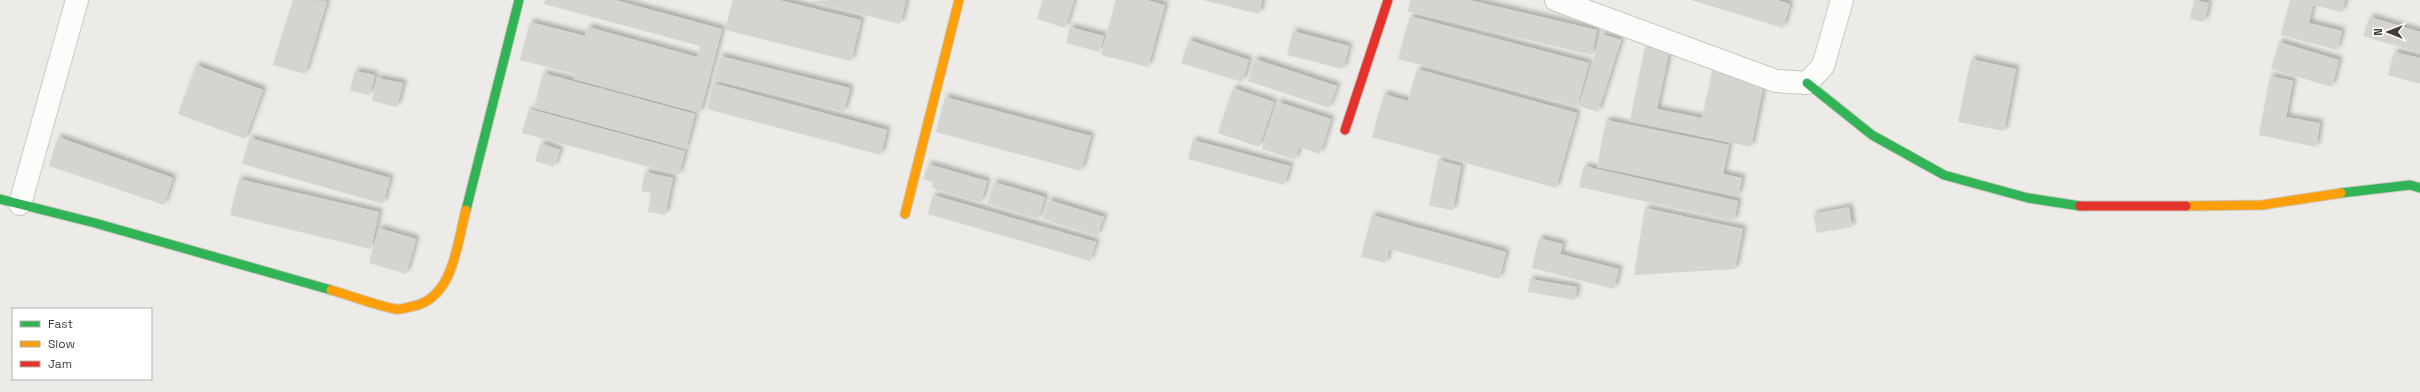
<svg xmlns="http://www.w3.org/2000/svg" width="2420" height="392" viewBox="0 0 2420 392" font-family="'Space Grotesk',sans-serif">
  <style>
    .building { fill: #d6d4d0; filter: url(#shadow) }
    .lines { fill: none; stroke-linecap: round; stroke-linejoin: round }
    .street-casing { stroke: #c9c7c3; stroke-width: 24 }
    .fast-casing { stroke: #cbc8bf; stroke-width: 11 }
    .slow-casing { stroke: #cbc8bf; stroke-width: 11 }
    .jam-casing { stroke: #cbc8bf; stroke-width: 11 }
    .street { stroke: #fcfcfb; stroke-width: 22 }
    .fast { stroke: #30b455; stroke-width: 9 }
    .slow { stroke: #ff9f0a; stroke-width: 9 }
    .jam { stroke: #e5322d; stroke-width: 9 }
  </style>
  <defs>
    <filter id="shadow"><feDropShadow dx="3.5" dy="-3.5" stdDeviation="2" flood-color="#0004"/></filter>
  </defs>
  <rect width="100%" height="100%" fill="#edebe7"/>
  <path class="building" d="M293 0 327 1 305 74 273 65Z
    M545 0H615L722 29 700 113 574 79 575 74 520 60 530 22 585 36 588 27 697 57 700 46 544 4Z
    M733 0H779L861 20 851 61 725 30Z
    M901 0 906 1 900 24 808 1Z
    M1043 0H1074L1065 28 1037 19Z
    M1116 0H1146L1165 5 1148 67 1101 55Z
    M1203 0H1262L1259 14Z
    M1410 0H1469L1597 30 1592 55 1408 12Z
    M1691 0H1778L1790 4 1783 28Z
    M2194 0 2209 3 2204 22 2190 19Z
    M2290 0H2345L2342 12 2313 5 2309 23 2342 31 2337 50 2281 35Z
    M1410 16 1589 63 1577 107 1398 59Z
    M2370 17 2420 32V53L2363 36Z
    M1070 27 1104 36 1099 52 1066 43Z
    M1293 31 1349 46 1343 69 1287 55Z
    M1601 34 1621 40 1598 112 1579 106Z
    M1189 40 1249 60 1242 82 1181 63Z
    M2279 42 2339 60 2332 87 2271 69Z
    M1645 47 1669 52 1657 109 1702 118 1713 67 1765 78 1751 147 1630 121Z
    M2394 52 2420 58V84L2388 75Z
    M720 56 850 88 844 112 714 80Z
    M1255 59 1337 86 1329 108 1248 81Z
    M1971 59 2016 69 2004 131 1958 122Z
    M196 65 263 90 245 139 178 114Z
    M1417 69 1577 113 1556 188 1372 137 1384 94 1408 101Z
    M355 71 375 75 370 95 350 91Z
    M543 73 695 114 686 149 534 108Z
    M2270 76 2293 81 2286 117 2320 123 2316 147 2259 135Z
    M377 78 403 83 397 107 372 101Z
    M713 83 887 130 881 155 707 109Z
    M1233 88 1274 102 1259 147 1218 133Z
    M945 97 1091 136 1081 171 936 132Z
    M1278 102 1331 119 1320 154 1299 147 1295 160 1262 149Z
    M529 109 685 151 679 175 522 133Z
    M1606 120 1729 145 1723 174 1742 178 1738 196 1597 167Z
    M58 137 173 178 164 205 49 166Z
    M250 138 390 178 383 204 242 164Z
    M1193 140 1290 166 1284 185 1188 159Z
    M541 143 560 150 554 167 535 161Z
    M1438 160 1461 166 1453 210 1429 206Z
    M928 164 987 181 981 203 932 188 933 182 923 179Z
    M1584 166 1738 201 1734 221 1579 187Z
    M645 172 673 178 665 215 648 212 651 193 641 191Z
    M239 179 379 212 371 249 230 215Z
    M994 182 1045 197 1038 219 987 204Z
    M933 195 1096 242 1090 261 928 214Z
    M1049 200 1104 217 1097 236 1043 219Z
    M1849 207 1852 227 1817 233 1813 214Z
    M1645 208 1743 229 1735 269 1634 275Z
    M1372 215 1506 252 1499 279 1389 249 1386 263 1361 257Z
    M379 228 416 239 406 274 369 263Z
    M1539 238 1563 244 1560 254 1619 269 1614 289 1532 268Z
    M1530 279 1577 287 1575 300 1528 292Z"/>
  <g class="lines">
    <defs>
      <path id="street" d="M1556 0 1776 81 1807 83 1823 66 1842 0
        M20 204 77 0"/>
      <path id="fast" d="M1807 83 1872 135 1944 175 2028 198 2080 206
        M2341 193 2410 185 2420 188
        M0 199 95 223 331 290
        M466 210 519 0"/>
      <path id="slow" d="M2186 206 2262 205 2341 193
        M905 214 959 0
        M331 290C352 296 374 305 395 309 401 310 408 307 414 306 454 297 457 243 466 210"/>
      <path id="jam" d="M1345 130 1388 0
        M2080 206H2186"/>
    </defs>
    <use href="#street" class="street-casing"/>
    <use href="#fast" class="fast-casing"/>
    <use href="#slow" class="slow-casing"/>
    <use href="#jam" class="jam-casing"/>
    <use href="#street" class="street"/>
    <use href="#fast" class="fast"/>
    <use href="#slow" class="slow"/>
    <use href="#jam" class="jam"/>
  </g>
  <rect x="12" y="308" width="140" height="72" fill="#ffffff" stroke="#b3b1ae"/>
  <rect x="20" y="321" width="20" height="6" fill="#30b455" stroke="#b3b1ae"/>
  <text x="48" y="328" font-size="12" fill="#413c35">Fast</text>
  <rect x="20" y="341" width="20" height="6" fill="#ff9f0a" stroke="#b3b1ae"/>
  <text x="48" y="348" font-size="12" fill="#413c35">Slow</text>
  <rect x="20" y="361" width="20" height="6" fill="#e5322d" stroke="#b3b1ae"/>
  <text x="48" y="368" font-size="12" fill="#413c35">Jam</text>
  <g transform="translate(2388 32) rotate(270)" stroke="#ffffff" stroke-width="3" paint-order="stroke">
  <path d="M0-3L7 15L0 10L-7 15Z" fill="#413c35"/>
  <text y="-6" font-size="11" font-weight="bold" text-anchor="middle" fill="#413c35">N</text>
  </g>
</svg>
